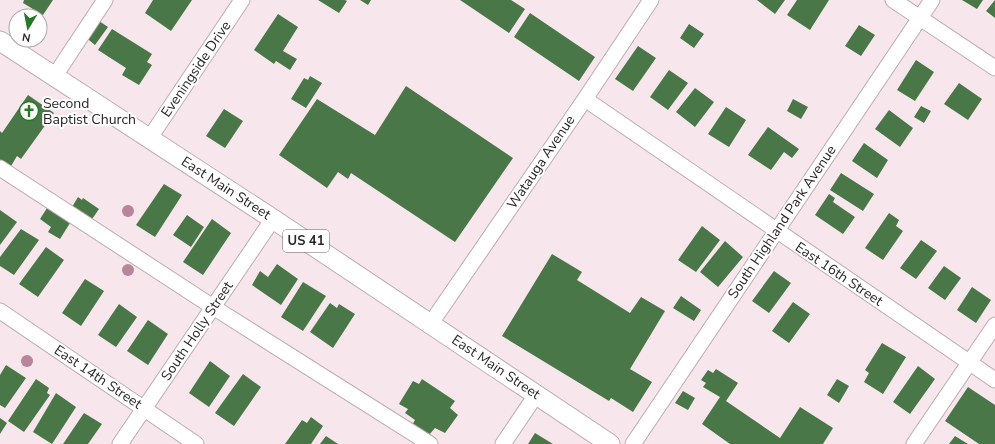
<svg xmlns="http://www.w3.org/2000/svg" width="995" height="444" viewBox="0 0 995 444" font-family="'Nunito Sans',sans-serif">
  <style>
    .building { fill: #497747 }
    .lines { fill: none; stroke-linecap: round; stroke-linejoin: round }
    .minor-casing { stroke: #bcacb2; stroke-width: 17 }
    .major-casing { stroke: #bcacb2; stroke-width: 21 }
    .minor { stroke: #fff; stroke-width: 15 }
    .major { stroke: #fff; stroke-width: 19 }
    .tree { fill: #b8859c }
    .labels { text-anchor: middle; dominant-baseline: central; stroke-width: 4; stroke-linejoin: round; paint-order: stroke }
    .shield { fill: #fff; stroke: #6a6667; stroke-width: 1 }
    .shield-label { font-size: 13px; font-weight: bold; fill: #2a2426 }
    .street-label { font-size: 14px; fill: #2a2426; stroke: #fff }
    .poi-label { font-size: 14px; fill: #2a2426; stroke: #fff; text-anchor: start }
  </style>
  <rect width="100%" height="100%" fill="#f7e7ec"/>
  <path class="building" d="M24 0H53L43 15 23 3Z
    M153 0H192L171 31 145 13Z
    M318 0H345L347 1 339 13Z
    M360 0H371L368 5Z
    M460 0H511L525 9 509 33Z
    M757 0H785L775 14Z
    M797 0H829L810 30 787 15Z
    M962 0H983L977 9Z
    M995 0V18L986 11Z
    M530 13 595 57 579 81 514 37Z
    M278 14 298 27 283 51 297 59 290 70 276 61 274 64 254 50Z
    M96 19 108 27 95 45 84 36Z
    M689 24 704 34 694 48 680 38Z
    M859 25 875 35 861 56 845 46Z
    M112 29 152 54 147 62 152 65 139 85 122 75 126 68 98 50Z
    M638 46 656 58 633 91 615 79Z
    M916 60 934 72 915 101 897 90Z
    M669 70 688 83 668 110 650 97Z
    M310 76 322 83 306 108 291 99 304 78 308 80Z
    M959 83 982 99 968 120 944 104Z
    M406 86 513 158 455 242 351 173 348 179 338 172 327 188 279 155 317 99 375 135Z
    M695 88 714 102 695 127 676 112Z
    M28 95 54 113 21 159 17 156 8 171 0 166V131L2 133Z
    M793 99 808 107 801 119 787 111Z
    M921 106 931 111 924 123 914 117Z
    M726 107 746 120 729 147 708 134Z
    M224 109 243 121 225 148 206 136Z
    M889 110 913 128 900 147 875 129Z
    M768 127 799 149 792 158 784 152 771 170 748 155Z
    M864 143 888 160 877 178 852 161Z
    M841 173 874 194 863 211 830 190Z
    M164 184 182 195 155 237 136 225Z
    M829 194 835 198 833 202 855 217 843 234 815 215Z
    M78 197 82 200 83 198 99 209 90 222 72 207Z
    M47 208 70 223 60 239 48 232 51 227 40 219Z
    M0 210 17 222 0 245Z
    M889 213 899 220 896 226 903 231 883 260 865 248Z
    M187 215 204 227 191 247 173 235Z
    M212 219 231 233 203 275 183 262Z
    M702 226 720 240 696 272 678 260Z
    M21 229 39 240 14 275 0 266V257Z
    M921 240 937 251 916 279 900 268Z
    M725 241 743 257 718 287 700 272Z
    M46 247 64 260 38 297 19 284Z
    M552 254 582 272 577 280 630 313 641 297 665 311 630 369 652 382 633 412 611 398 609 401 502 336Z
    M277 264 298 279 281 305 252 285 260 271 268 277Z
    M944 266 961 278 945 300 928 288Z
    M774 271 791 283 769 313 752 301Z
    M85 279 104 291 81 326 62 313Z
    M303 282 326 296 303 331 281 317Z
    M972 287 991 300 976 323 957 310Z
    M681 296 701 310 694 321 673 308Z
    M793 302 810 314 789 343 772 331Z
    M330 303 337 308 339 304 355 314 333 348 310 332Z
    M119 304 137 317 116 347 98 335Z
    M148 320 168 334 148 365 127 351Z
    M882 343 906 357 883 394 864 382 869 373 865 370Z
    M210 361 230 376 209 407 189 393Z
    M6 365 26 378 5 408 0 405V375Z
    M918 366 935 379 910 414 893 402Z
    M716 369 738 383 726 401 780 438 800 407 833 428 823 444H730L702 424 720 397 703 387 706 383 701 380 708 370 713 373Z
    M243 374 261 387 234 426 215 413Z
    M36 379 49 388 47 393 50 395 24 432 8 421Z
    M422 379 455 401 450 408 458 415 445 433 435 428 428 436 412 425 415 420 405 413 408 409 399 404 413 381 419 384Z
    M837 379 849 386 839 403 827 395Z
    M968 387 995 405V444H979L945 421Z
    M683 391 695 398 688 410 675 403Z
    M56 393 76 407 52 444 33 432Z
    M84 413 102 424 88 444H63Z
    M311 417 323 426 311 444H285L302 420 307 423Z
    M0 418 7 423 0 434Z
    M535 433 553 444H528Z
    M326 436 338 444H320Z
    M955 436 968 444H949Z"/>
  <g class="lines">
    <defs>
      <path id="minor" d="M893 0 995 68
        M54 77 105 0
        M585 99 995 380
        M149 139 242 0
        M0 168 213 307 430 444
        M0 311 196 444
        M431 323 585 99 651 0
        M120 444 273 219
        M503 444 536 395
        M633 444 932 0
        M914 444 995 325"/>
      <path id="major" d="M0 41 273 219 610 444"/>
    </defs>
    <use href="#minor" class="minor-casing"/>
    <use href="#major" class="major-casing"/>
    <use href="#minor" class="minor"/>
    <use href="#major" class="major"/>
  </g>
  <g class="tree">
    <circle cx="128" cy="211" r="6"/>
    <circle cx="128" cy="270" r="6"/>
    <circle cx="27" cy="361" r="6"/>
  </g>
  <defs>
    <symbol id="church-ring" viewBox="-11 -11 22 22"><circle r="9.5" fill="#fff" stroke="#237925" stroke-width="1.5"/><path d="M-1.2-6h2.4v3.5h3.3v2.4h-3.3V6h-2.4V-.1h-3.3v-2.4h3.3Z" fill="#237925"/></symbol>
  </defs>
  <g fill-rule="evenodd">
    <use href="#church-ring" x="18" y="100" width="22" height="22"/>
  </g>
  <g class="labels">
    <rect class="shield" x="283" y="230" width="46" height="22" rx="3"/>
    <g class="shield-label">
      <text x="306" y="241">US 41</text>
    </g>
    <g class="street-label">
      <text transform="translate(196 69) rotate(-56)">Eveningside Drive</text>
      <text transform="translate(541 162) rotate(-56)">Watauga Avenue</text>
      <text transform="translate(226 188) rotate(33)">East Main Street</text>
      <text transform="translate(782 222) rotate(-56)">South Highland Park Avenue</text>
      <text transform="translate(839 274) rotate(34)">East 16th Street</text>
      <text transform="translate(197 331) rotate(-56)">South Holly Street</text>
      <text transform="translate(496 367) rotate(34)">East Main Street</text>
      <text transform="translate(98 377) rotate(34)">East 14th Street</text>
    </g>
    <g class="poi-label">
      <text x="43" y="103">Second<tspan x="43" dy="16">Baptist Church</tspan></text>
    </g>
  </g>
  <g transform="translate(28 28) rotate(190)"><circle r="19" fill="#ffffff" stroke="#aaa7a8"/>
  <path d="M0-3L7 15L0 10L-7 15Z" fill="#237925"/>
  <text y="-6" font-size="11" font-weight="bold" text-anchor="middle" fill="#2a2426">N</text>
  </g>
</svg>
